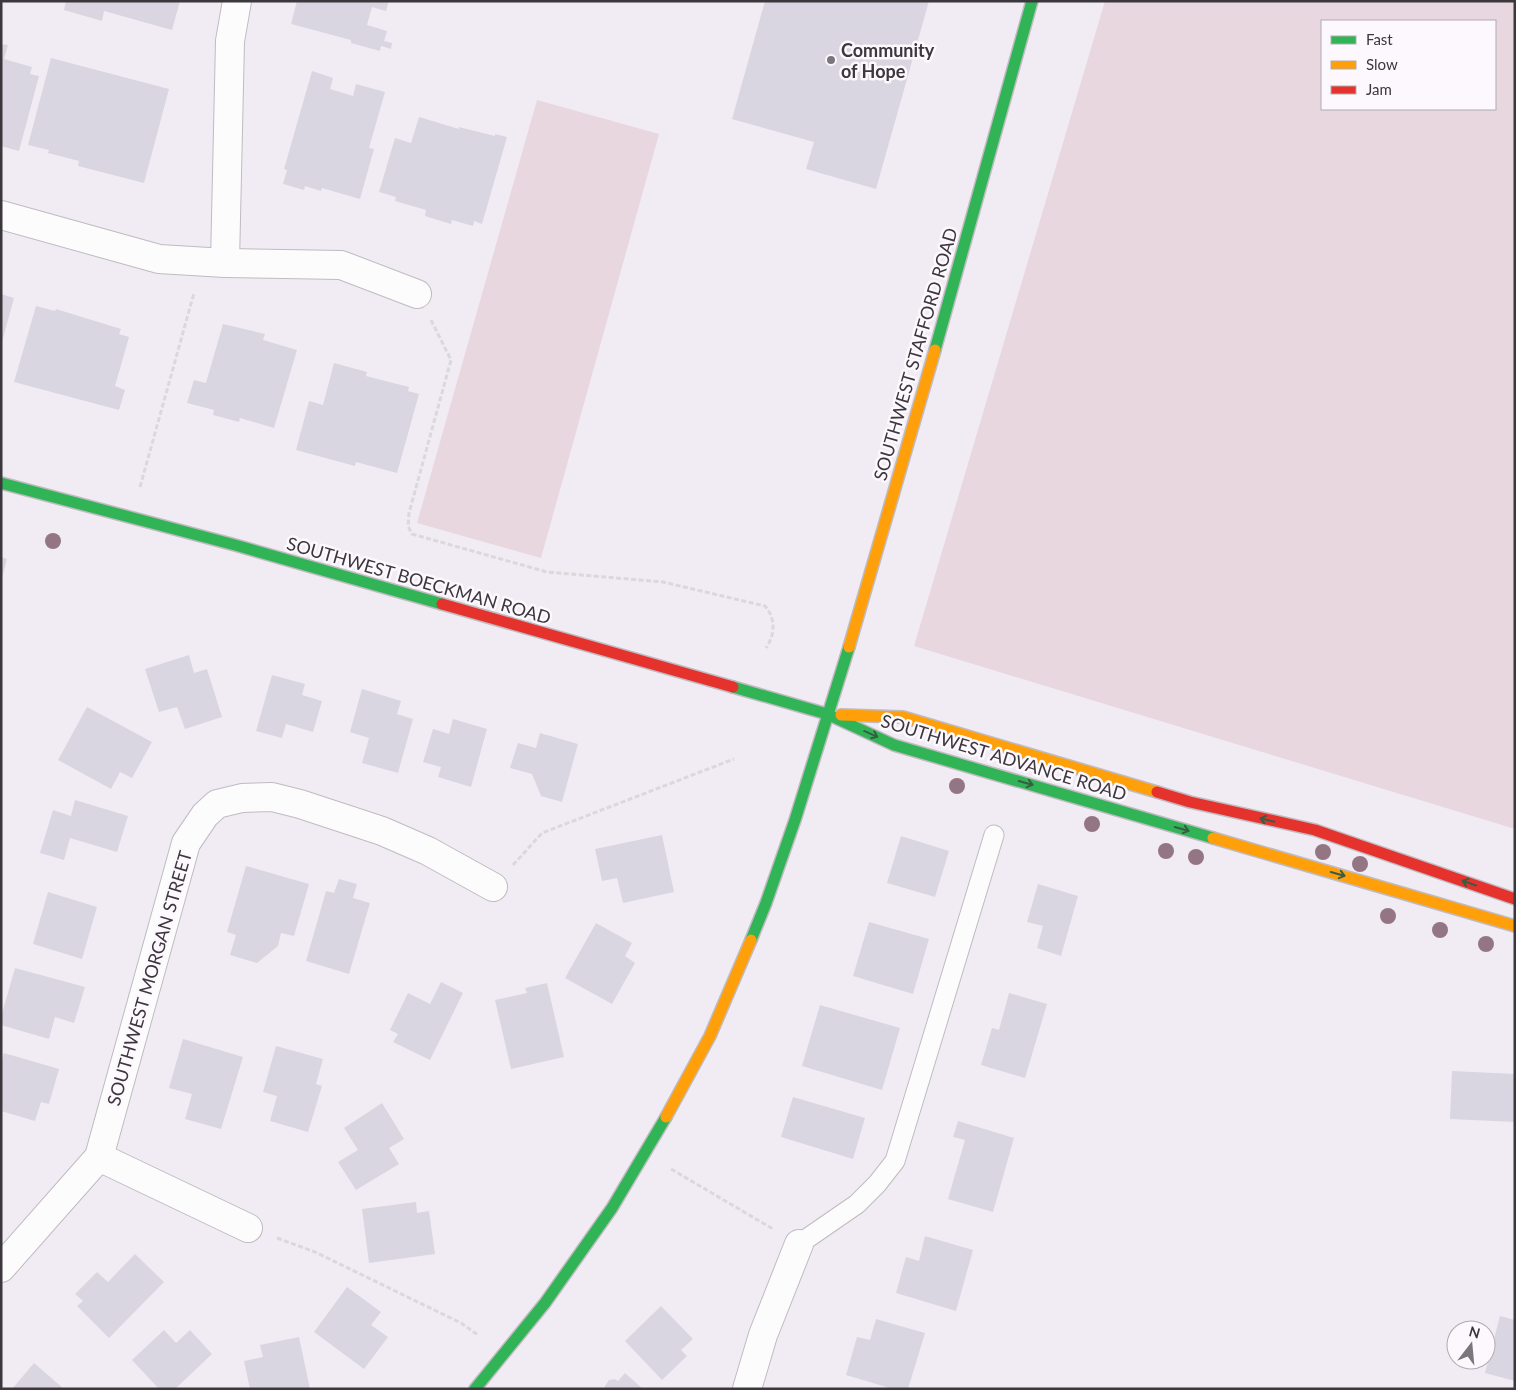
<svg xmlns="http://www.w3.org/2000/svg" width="1516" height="1390" viewBox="0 0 1516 1390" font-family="Lato,sans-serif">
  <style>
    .green { fill: #e8d7df; fill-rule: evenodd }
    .building { fill: #d9d6e1 }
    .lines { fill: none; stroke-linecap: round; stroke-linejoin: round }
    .lane-casing { stroke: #bfbbc1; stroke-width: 21 }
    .street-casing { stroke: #bfbbc1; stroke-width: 30 }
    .fast-casing { stroke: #bfbbc1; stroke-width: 14 }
    .slow-casing { stroke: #bfbbc1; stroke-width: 14 }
    .jam-casing { stroke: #bfbbc1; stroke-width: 14 }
    .path { stroke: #dad8da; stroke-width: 3; stroke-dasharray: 5 2.5; stroke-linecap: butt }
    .lane { stroke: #fdfcfd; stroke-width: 19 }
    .street { stroke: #fdfcfd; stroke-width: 28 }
    .fast { stroke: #30b455; stroke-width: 11 }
    .slow { stroke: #ff9f0a; stroke-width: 11 }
    .jam { stroke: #e5322d; stroke-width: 11 }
    .tree { fill: #947584 }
    .oneway { stroke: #385c44 }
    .poi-dot { fill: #7b767d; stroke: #fcf8fe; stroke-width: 2 }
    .labels { text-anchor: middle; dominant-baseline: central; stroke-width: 5; stroke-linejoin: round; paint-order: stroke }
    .poi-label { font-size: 18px; font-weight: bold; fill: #3b373d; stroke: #fcf8fe; text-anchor: start }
    .street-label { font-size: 18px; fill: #3b373d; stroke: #fcf8fe }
  </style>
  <rect width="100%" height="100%" fill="#f1ecf4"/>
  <path class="green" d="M1105 1H1515V829L914 646ZM1322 21H1495V109H1322Z
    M537 100 659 134 541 558 417 523Z"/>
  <path class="building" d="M66 1H180L172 30 104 11 102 21 64 10Z
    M297 1H389L386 11 372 7 367 25 387 31 384 41 392 43 391 49 381 46 380 51 351 43V40L291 24Z
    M765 1H929L876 189 806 169 814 142 732 119Z
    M1 44 8 45 4 59 32 67 30 74 39 76 19 151 1 146Z
    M51 58 169 89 144 183 78 166 79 161 48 153 49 150 28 145Z
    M312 71 333 78 330 89 353 96 356 84 385 92 369 148 374 149 360 199 322 188 321 191 305 186 304 190 283 184 287 170 284 169Z
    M419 117 459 129V127L495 136V134L507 137 482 224 474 221 473 226 452 220 451 224 425 216 426 210 395 201 396 197 379 192 395 138 411 143Z
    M1 294 14 298 2 342H1Z
    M36 306 55 311 56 309 121 329 119 334 129 337 115 386 125 390 119 410 14 382Z
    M223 324 265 334 263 340 297 350 274 428 240 418 239 422 213 415 214 410 187 403 194 380 206 383Z
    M334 363 367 372 366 376 409 387 408 391 419 394 397 473 356 462 355 466 296 450 309 401 323 405Z
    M1 557 7 559 2 578H1Z
    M189 655 194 673 207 669 222 717 185 729 177 707 159 712 145 669Z
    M272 675 305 684 302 695 322 701 313 732 286 724 282 738 256 731Z
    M362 689 401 701 397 714 413 719 398 773 362 763 369 738 350 732Z
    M87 707 152 742 132 778 120 772 111 789 58 760Z
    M453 719 487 729 471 787 438 777 441 767 423 762 433 729 449 734Z
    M540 733 578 744 562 802 541 796 532 774 510 768 518 743 536 748Z
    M75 800 128 816 117 852 70 838 64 860 40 853 53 810 71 816Z
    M662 835 674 892 623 903 617 878 602 881 595 849Z
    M901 836 949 851 935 897 887 883Z
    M246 866 309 884 294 936 281 933 278 946 257 963 230 955 236 935 227 932Z
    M339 879 357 884 353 898 370 903 349 974 306 961 326 891 334 893Z
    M1038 884 1078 896 1061 956 1037 948 1043 926 1027 922Z
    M48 892 97 907 82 959 33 944Z
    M869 922 929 939 913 994 853 976Z
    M596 923 632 943 625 956 635 963 612 1004 565 978Z
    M15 968 85 987 74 1023 55 1017 49 1039 1 1025V1017Z
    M441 982 463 993 430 1060 393 1042 398 1034 390 1030 408 993 430 1004Z
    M547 983 564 1057 511 1069 495 1000 527 993 525 988Z
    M1009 993 1047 1004 1025 1078 981 1065 992 1028 999 1030Z
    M820 1005 900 1028 882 1090 802 1066Z
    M183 1039 243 1057 221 1129 185 1119 192 1094 169 1088Z
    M276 1046 323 1059 316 1084 322 1086 308 1132 270 1121 277 1096 263 1092Z
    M4 1053 59 1069 49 1104 41 1102 35 1121 1 1111V1062Z
    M1452 1071 1515 1074V1122L1450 1119Z
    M793 1097 865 1118 853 1159 781 1137Z
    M382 1103 404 1139 389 1148 399 1164 356 1190 338 1162 358 1150 344 1128Z
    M958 1121 1014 1138 993 1212 948 1199 965 1140 953 1137Z
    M416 1202 417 1213 429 1211 435 1254 369 1263 362 1209Z
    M925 1236 973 1250 956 1311 896 1293 906 1257 919 1261Z
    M135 1254 164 1282 109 1338 77 1306 83 1301 75 1294 97 1272 108 1282Z
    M347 1287 381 1312 371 1325 388 1337 364 1369 314 1332Z
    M661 1306 693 1339 681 1350 687 1356 662 1380 625 1341Z
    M1500 1316 1515 1320V1381L1485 1373Z
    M876 1319 925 1333 908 1389H893L846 1375 857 1337 870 1340Z
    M164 1330 176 1343 190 1330 212 1354 175 1389H159L132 1360Z
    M299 1337 310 1389H250L244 1361 263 1357 260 1345Z
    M34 1363 64 1389H12Z
    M625 1373 643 1389H605V1386L609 1380 615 1379 618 1381Z"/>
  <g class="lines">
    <defs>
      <path id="lane" d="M799 1244 857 1204 877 1184 895 1161 994 835"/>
      <path id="street" d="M1 215 159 259 225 263 341 265 417 294
        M225 263 230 41 237 1
        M99 1157 248 1228
        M1 1268 99 1157 186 843 205 815 217 804 242 798 272 797 300 804 382 831 428 851 493 887
        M747 1389 763 1335 799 1244"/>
      <path id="fast" d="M935 350 1032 1
        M1 483 235 545 442 604
        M733 687 827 714 894 745 1213 838
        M751 940 766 903 795 820 849 647
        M475 1389 545 1303 612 1208 666 1117"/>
      <path id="slow" d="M849 647 935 350
        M841 715 903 717 1157 792
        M1213 838 1515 926
        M666 1117 710 1036 751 940"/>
      <path id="jam" d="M442 604 733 687
        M1157 792 1190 802 1315 830 1515 899"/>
    </defs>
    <use href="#lane" class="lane-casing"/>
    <use href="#street" class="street-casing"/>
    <use href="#fast" class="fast-casing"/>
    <use href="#slow" class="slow-casing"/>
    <use href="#jam" class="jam-casing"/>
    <path class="path" d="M431 320 451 360 409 513 408 526 412 534 547 572 663 582 765 606C776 618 775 635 766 648
      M140 487 194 293
      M513 865 542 833 734 759
      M671 1169 773 1229
      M277 1238 315 1252 461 1323 478 1335"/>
    <use href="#lane" class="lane"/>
    <use href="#street" class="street"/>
    <use href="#fast" class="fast"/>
    <use href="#slow" class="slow"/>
    <use href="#jam" class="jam"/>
  </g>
  <g class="tree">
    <circle cx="53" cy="541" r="8"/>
    <circle cx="957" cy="786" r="8"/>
    <circle cx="1092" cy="824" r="8"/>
    <circle cx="1166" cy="851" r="8"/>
    <circle cx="1323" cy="852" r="8"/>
    <circle cx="1196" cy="857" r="8"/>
    <circle cx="1360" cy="864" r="8"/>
    <circle cx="1388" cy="916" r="8"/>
    <circle cx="1440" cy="930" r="8"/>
    <circle cx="1486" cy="944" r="8"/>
  </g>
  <defs><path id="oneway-shaft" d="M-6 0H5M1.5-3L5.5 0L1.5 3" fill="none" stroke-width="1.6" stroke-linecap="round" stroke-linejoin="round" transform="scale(1.25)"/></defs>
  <g class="oneway">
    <use href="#oneway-shaft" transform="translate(871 734) rotate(24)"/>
    <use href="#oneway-shaft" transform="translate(1026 783) rotate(16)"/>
    <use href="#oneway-shaft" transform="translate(1267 820) rotate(-167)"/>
    <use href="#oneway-shaft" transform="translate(1182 829) rotate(16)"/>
    <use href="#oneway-shaft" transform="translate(1338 874) rotate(16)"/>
    <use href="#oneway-shaft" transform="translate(1469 883) rotate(-161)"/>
  </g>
  <circle class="poi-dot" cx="831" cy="60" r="5"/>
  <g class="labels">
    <g class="poi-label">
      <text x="841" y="50">Community<tspan x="841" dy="21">of Hope</tspan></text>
    </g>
    <g class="street-label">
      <text transform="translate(915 354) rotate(-74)">SOUTHWEST STAFFORD ROAD</text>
      <text transform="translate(419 580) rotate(16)">SOUTHWEST BOECKMAN ROAD</text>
      <text transform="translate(1004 757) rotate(17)">SOUTHWEST ADVANCE ROAD</text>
      <text transform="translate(149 978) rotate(-74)">SOUTHWEST MORGAN STREET</text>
    </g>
  </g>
  <rect width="1516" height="1390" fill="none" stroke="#3b373d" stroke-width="5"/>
  <rect x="1321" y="20" width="175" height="90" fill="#fcf8fe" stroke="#afabb1"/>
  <rect x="1331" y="36" width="25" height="8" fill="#30b455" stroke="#afabb1"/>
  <text x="1366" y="45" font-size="15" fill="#3b373d">Fast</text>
  <rect x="1331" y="61" width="25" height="8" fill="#ff9f0a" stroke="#afabb1"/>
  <text x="1366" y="70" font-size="15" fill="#3b373d">Slow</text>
  <rect x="1331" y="86" width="25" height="8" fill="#e5322d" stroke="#afabb1"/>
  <text x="1366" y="95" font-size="15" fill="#3b373d">Jam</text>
  <g transform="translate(1471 1345) rotate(16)"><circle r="24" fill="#fcf8fe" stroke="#afabb1"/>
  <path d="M0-4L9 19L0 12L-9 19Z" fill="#7b767d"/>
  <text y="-8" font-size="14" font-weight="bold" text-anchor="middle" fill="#3b373d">N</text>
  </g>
</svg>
